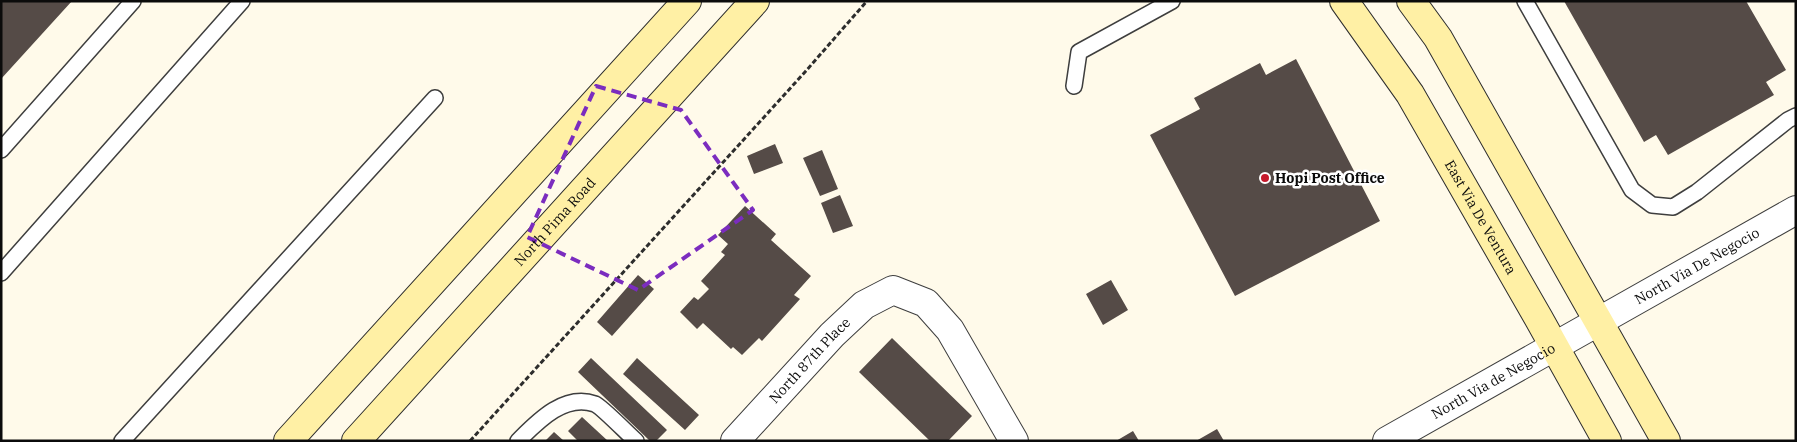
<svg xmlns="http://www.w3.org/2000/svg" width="1797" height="442" viewBox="0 0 1797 442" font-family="'IBM Plex Serif',serif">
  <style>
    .building { fill: #554b47 }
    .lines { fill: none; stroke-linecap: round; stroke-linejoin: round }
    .service-casing { stroke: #3e3e3e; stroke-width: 18 }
    .minor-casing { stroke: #3e3e3e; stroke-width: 30 }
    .secondary-casing { stroke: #2d2d2d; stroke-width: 30 }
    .path { stroke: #2d2d2d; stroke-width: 3; stroke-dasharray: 5 2.5; stroke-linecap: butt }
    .service { stroke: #fff; stroke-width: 15 }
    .minor { stroke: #fff; stroke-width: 28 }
    .secondary { stroke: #fff0a5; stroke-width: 28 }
    .marked { fill: none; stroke: #7b2cbf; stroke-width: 4; stroke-dasharray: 10 6; stroke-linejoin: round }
    .poi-dot { fill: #c5192b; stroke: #fff; stroke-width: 2 }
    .labels { text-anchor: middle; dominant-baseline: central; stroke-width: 5; stroke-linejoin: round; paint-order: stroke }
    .poi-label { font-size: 14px; font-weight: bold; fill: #0b0b0b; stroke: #fff; text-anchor: start }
    .street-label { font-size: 14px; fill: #0b0b0b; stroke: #fff }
  </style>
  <rect width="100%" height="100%" fill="#fffaea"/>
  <path class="building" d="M1 1H72L1 79Z
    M1564 1H1746L1786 70 1766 82 1774 95 1668 155 1656 135 1644 142Z
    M1296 59 1380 221 1235 296 1150 135 1200 109 1194 98 1260 63 1266 75Z
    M775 144 783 163 754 174 747 156Z
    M822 150 838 189 820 196 803 158Z
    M840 195 853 226 833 233 821 203Z
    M745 206 776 234 771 240 811 276 794 295 800 299 762 341 759 338 742 355 733 347 731 349 703 323 697 329 680 312 694 297 698 300 709 289 701 281 725 255 721 252 728 244 718 235Z
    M638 275 654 289 612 336 597 322Z
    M1111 280 1128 310 1103 325 1086 294Z
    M892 338 972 416 948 441H930L859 372Z
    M591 358 667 430 656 441H650L578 372Z
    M637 358 699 415 685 430 623 374Z
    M582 417 608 441H578L568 431Z
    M1217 429 1224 441H1196Z
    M1133 431 1139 441H1116Z
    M554 432 564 441H545Z"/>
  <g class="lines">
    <defs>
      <path id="service" d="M1525 1 1632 190 1652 205 1673 207 1697 192 1788 120 1796 116
        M1074 86 1079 52 1172 1
        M1 150 133 1
        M1 273 242 1
        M122 441 435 98
        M518 441C537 422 564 393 595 404 602 407 628 434 636 441"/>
      <g id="minor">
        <path id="s1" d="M735 441 832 335 864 305 893 290 926 303 950 330 1014 441"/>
        <path id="s2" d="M1387 441 1796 210"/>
      </g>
      <g id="secondary">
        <path id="s3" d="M1344 1 1410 94 1539 319 1607 441"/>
        <path d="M1411 1 1438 38 1666 441"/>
        <path d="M288 441 687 1"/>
        <path id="s4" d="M356 441 755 1"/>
      </g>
    </defs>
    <use href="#service" class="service-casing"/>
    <use href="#minor" class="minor-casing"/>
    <use href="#secondary" class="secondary-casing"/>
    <path class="path" d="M470 441 805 72 867 1"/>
    <use href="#service" class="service"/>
    <use href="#minor" class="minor"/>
    <use href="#secondary" class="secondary"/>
  </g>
  <path class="marked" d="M596 86 681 110 753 210 638 290 527 237Z"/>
  <circle class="poi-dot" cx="1265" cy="178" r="5"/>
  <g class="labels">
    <g class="poi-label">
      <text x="1275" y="178">Hopi Post Office</text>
    </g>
    <g class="street-label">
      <text stroke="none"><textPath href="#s3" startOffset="256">East Via De Ventura</textPath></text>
      <text stroke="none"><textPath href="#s4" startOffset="296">North Pima Road</textPath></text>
      <text stroke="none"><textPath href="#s2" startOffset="356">North Via De Negocio</textPath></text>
      <text stroke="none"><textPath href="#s1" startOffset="110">North 87th Place</textPath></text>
      <text stroke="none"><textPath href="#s2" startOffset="122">North Via de Negocio</textPath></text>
    </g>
  </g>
  <rect width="1797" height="442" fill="none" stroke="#0b0b0b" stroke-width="5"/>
</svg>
